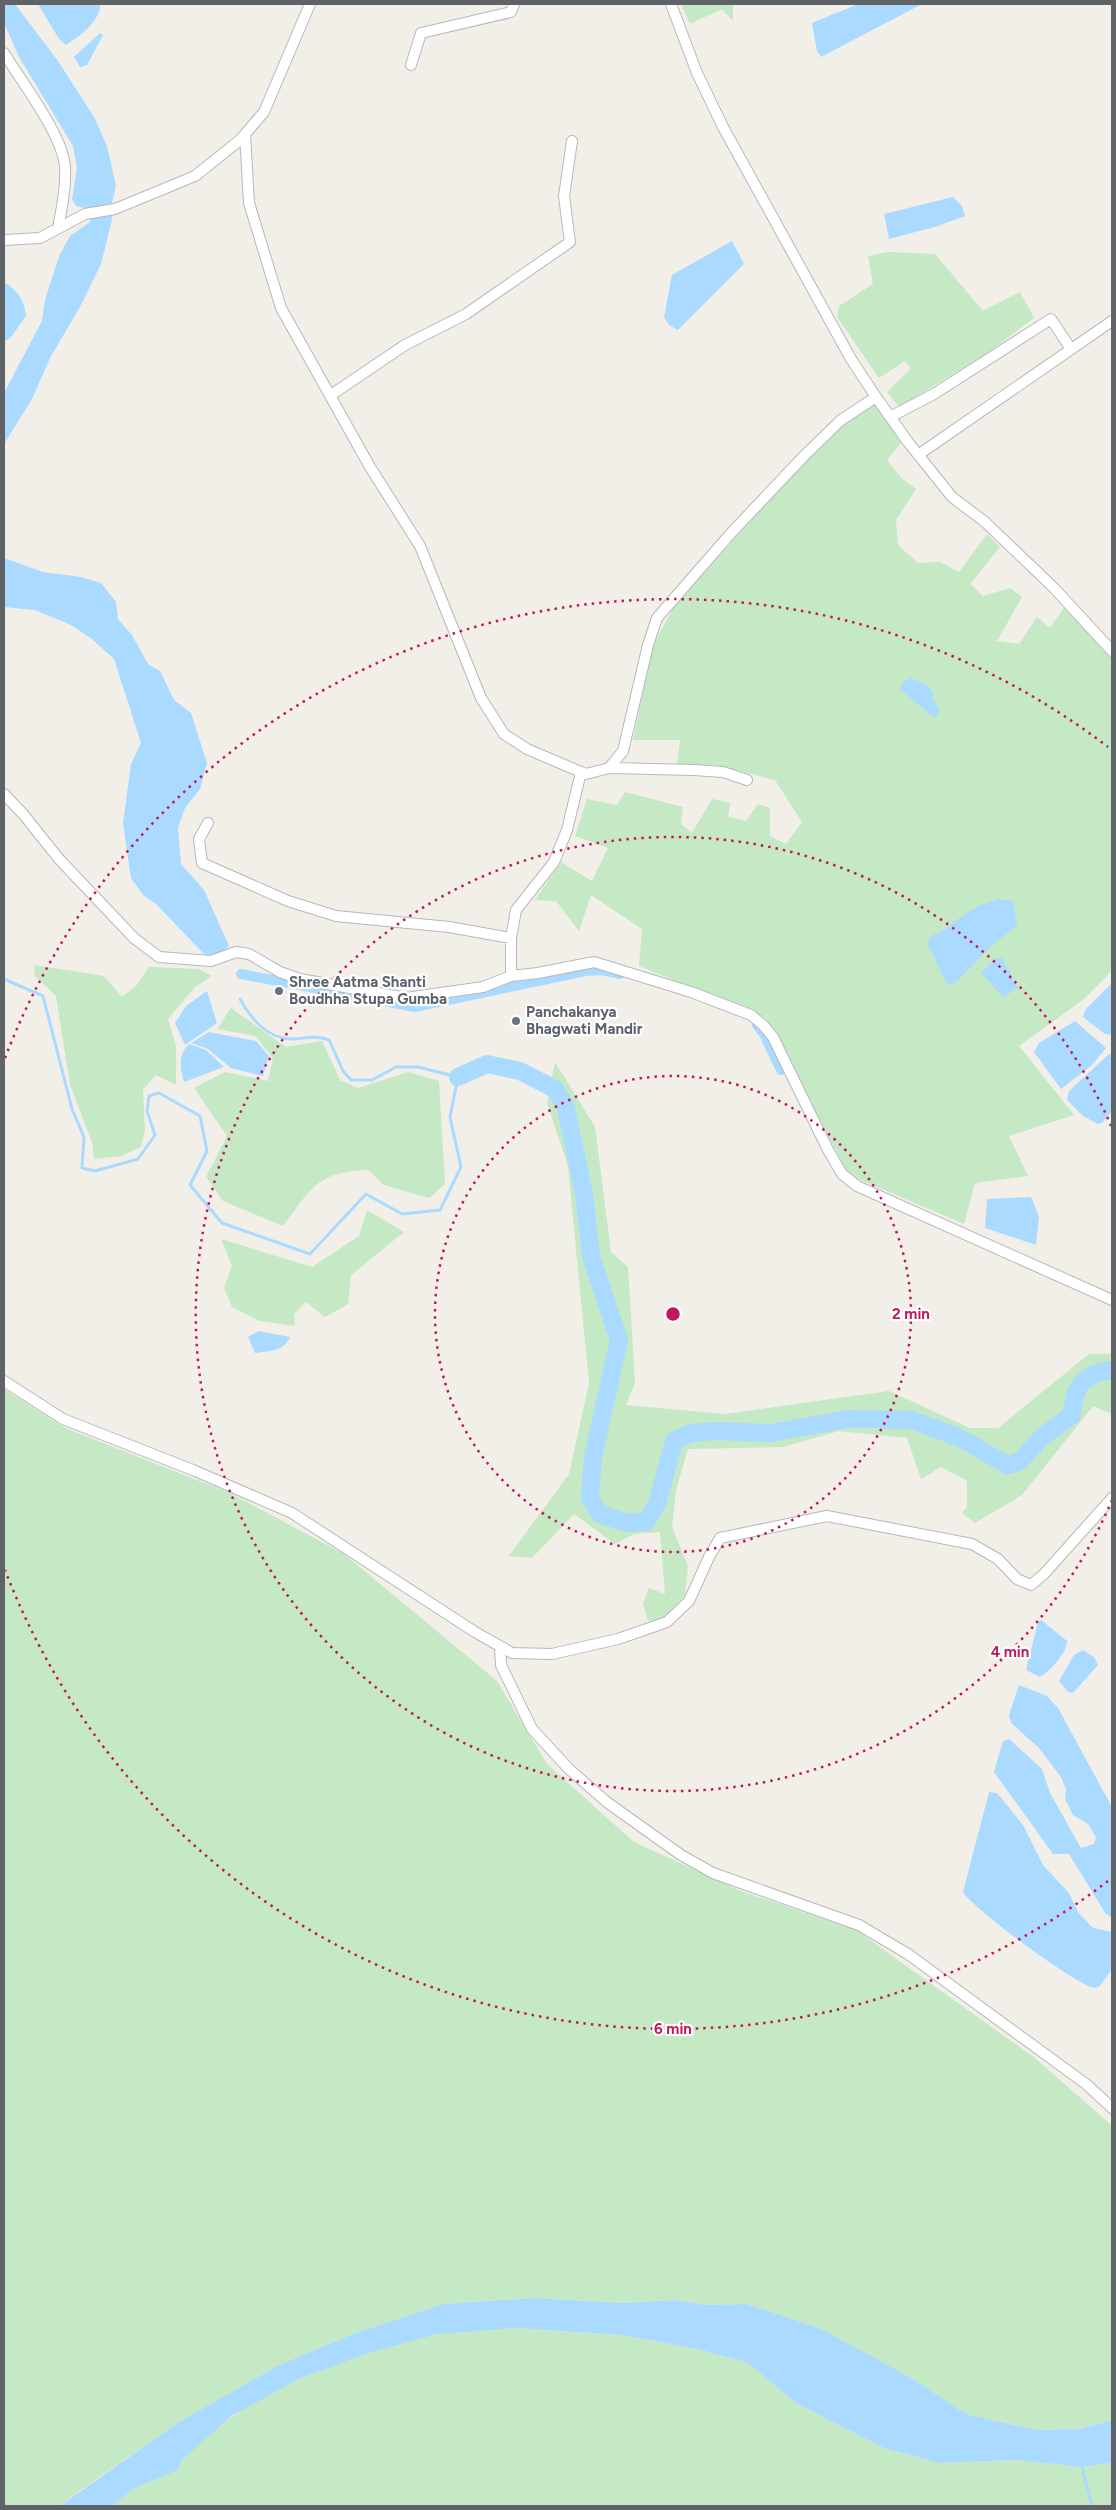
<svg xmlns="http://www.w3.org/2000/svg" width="1116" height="2510" viewBox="0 0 1116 2510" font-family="Figtree,sans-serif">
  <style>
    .green { fill: #c5e8c5 }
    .water { fill: #aadaff }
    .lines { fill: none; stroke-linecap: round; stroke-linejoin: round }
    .stream { stroke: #aadaff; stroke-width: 3 }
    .canal { stroke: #aadaff; stroke-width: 10 }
    .river { stroke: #aadaff; stroke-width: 18 }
    .minor-casing { stroke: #b5b8bc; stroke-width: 12 }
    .minor { stroke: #fff; stroke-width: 10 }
    .ring { fill: none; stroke: #c2185b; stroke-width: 2.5; stroke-dasharray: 2.5 5 }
    .worship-dot { fill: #6b7280; stroke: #fff; stroke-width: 2 }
    .labels { text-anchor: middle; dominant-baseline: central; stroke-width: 4.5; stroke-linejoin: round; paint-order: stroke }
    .worship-label { font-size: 15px; font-weight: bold; fill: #5b616d; stroke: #fff; text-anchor: start }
    .centre { fill: #c2185b; stroke: #fff; stroke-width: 2.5 }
    .ring-label { font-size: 15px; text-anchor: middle; font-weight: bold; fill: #c2185b; stroke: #fff; stroke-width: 4.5; stroke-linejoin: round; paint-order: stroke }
  </style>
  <rect width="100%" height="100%" fill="#f1efe8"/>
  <path class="green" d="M681 4H733V21L722 9 690 24Z
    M888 252 935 254 983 311 1020 292 1034 318 989 352 899 407 887 392 911 369 905 361 879 378 837 317 839 306 873 284 868 256Z
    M876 404 901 443 887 460 901 478 916 489 896 520 898 545 918 563 940 562 959 572 987 534 1000 547 970 584 983 596 1010 588 1022 597 997 641 1019 644 1037 617 1050 628 1065 606 1112 656V971L1084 999 1019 1046 1074 1115 1009 1136 1028 1176 975 1183 964 1224 849 1175 766 1018 639 966 642 929 591 895 579 931 556 901 535 900 561 862 592 881 608 848 575 836 587 799 617 805 625 792 683 807 681 824 692 833 712 799 730 803 728 817 746 821 758 804 770 808V836L786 844 802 822 775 780 716 765H677L680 740H633L652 648 673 608 781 487 846 420Z
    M34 965 104 976 122 997 137 985 149 967 199 969 212 976 195 987 168 1019 176 1046V1085L156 1075 143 1089 145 1130 141 1147 121 1156 94 1159 92 1142 70 1085 56 996 35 976Z
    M231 1008 286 1047 322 1041 340 1080 358 1088 408 1072 439 1081 445 1184 429 1198 384 1185 368 1170C316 1172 312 1188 283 1226L223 1201 206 1177 227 1136 194 1088 225 1072 268 1081 273 1058 255 1036 217 1029Z
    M555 1062 595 1127 611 1252 628 1267 635 1383 626 1405 725 1414 889 1391 970 1428H998L1089 1354H1112V1414L1093 1406 1022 1495 975 1523 962 1513 967 1507V1481L941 1467 921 1479 907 1438 839 1431 783 1447 688 1449 676 1490 672 1527 688 1566 685 1595 663 1619 648 1621 643 1603 649 1588 665 1594 660 1532 634 1534 615 1544 574 1514 532 1558 509 1556 569 1474 589 1383 568 1166 547 1103Z
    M367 1210 404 1232 351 1275 348 1304 325 1317 306 1302 294 1314 295 1326 260 1321 232 1307 224 1288 232 1266 221 1239 312 1267 359 1236Z
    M4 1389 65 1428 230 1493 344 1554 497 1681 547 1764 634 1842 741 1891 856 1930 1035 2058 1111 2125 1112 2420 1079 2429 1036 2430 966 2414 913 2379 868 2356 746 2304 705 2305 674 2300 624 2303 534 2298 444 2304 358 2332 279 2365 179 2422 68 2499 62 2506H4Z
    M516 2328 621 2335 698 2349 748 2363 796 2403 884 2448 939 2463 1020 2460 1081 2467 1112 2463V2506H112L133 2489 177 2470C185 2455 198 2444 210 2434 273 2382 356 2351 436 2334 461 2329 490 2330 516 2328Z"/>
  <path class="water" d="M4 4H15L58 61 94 117 107 146 116 186 112 203V220L101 264 81 305 50 358 32 399 4 444V393L42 321 45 300 59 256 70 236 90 222 89 209 76 206 72 199 77 167 73 146 19 57 4 23Z
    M38 4H100C101 21 79 37 66 45L59 39Z
    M858 4H922L821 57 817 51 812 23Z
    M100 33 103 35 87 65 80 67 74 57Z
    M953 197 962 206 965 216 938 226 889 239 884 214Z
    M732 241 744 264 678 330 669 325 664 317 672 275Z
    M4 282C18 291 24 299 26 316L11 337 4 342Z
    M4 558 43 572 81 577 101 583 116 602 118 619 132 635 148 664 160 671 174 700 191 713 207 763 200 789 185 808 178 828 181 864 204 890 229 946 223 952 208 956 203 953 156 904 143 895 131 878 123 823 131 764 141 743 114 659 92 639 71 625 35 610 4 607Z
    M910 678C922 683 934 684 933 700L940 709 935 718 899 689 905 680 907 681Z
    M1000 899 1013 901 1017 926 992 945 955 983 947 984 927 943 933 935 942 931 965 914 980 905Z
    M995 958H1002L1018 988 1003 997 981 973Z
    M1112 983V1035L1105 1034 1083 1017 1085 1010Z
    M207 991 217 1023 185 1045 175 1023 186 1006Z
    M1075 1021 1106 1048 1092 1065 1061 1089 1034 1052 1039 1043Z
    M209 1032 256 1041 269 1056 263 1076 231 1068 208 1049 191 1043Z
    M189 1044 206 1050 224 1067 184 1082C180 1068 178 1055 189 1044Z
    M1109 1054H1112V1111L1103 1122 1098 1124 1083 1116 1067 1100 1069 1091Z
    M1031 1197 1039 1217 1036 1245 985 1228 987 1199Z
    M258 1331 290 1337C284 1352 268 1351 255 1353L248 1337Z
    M1041 1620 1067 1641C1067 1653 1050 1671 1040 1677L1026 1670 1038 1622Z
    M1083 1650 1094 1657 1098 1665 1073 1693 1068 1692 1059 1681 1074 1655Z
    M1019 1685 1047 1696 1058 1708 1112 1807V1918L1106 1914 1069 1854H1053L994 1772 1003 1741 1009 1739 1042 1769 1050 1793 1081 1848 1094 1844 1096 1837 1088 1824 1073 1815 1065 1799 1066 1789 1061 1777 1038 1747 1011 1723 1009 1715Z
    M989 1792 997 1793 1023 1825 1043 1865 1069 1893 1078 1912 1093 1928 1112 1932V1969L1099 1987C1097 1987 1094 1988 1092 1987 1075 1984 971 1907 963 1892Z
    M534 2298 624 2303 674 2300 705 2305 746 2304 821 2329 913 2379 966 2414 1036 2430 1079 2429 1112 2420V2463L1081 2467 1020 2460 939 2463 884 2448 796 2403 748 2363 698 2349 621 2335 516 2328 437 2334 368 2353 298 2379 232 2416 198 2445 181 2462 178 2470 133 2489 112 2506H62L68 2500 179 2422 279 2365 358 2332 444 2304Z"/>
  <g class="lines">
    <path class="stream" d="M4 979 43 996 72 1109 84 1137 82 1168 95 1171 138 1159 155 1135 147 1111 149 1096 159 1093 200 1116 207 1151 190 1185 222 1223 310 1254 366 1194 402 1214 440 1210 461 1167 450 1117 458 1077 418 1067H396L372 1080H351L343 1071 329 1040C316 1035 307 1038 294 1039 269 1040 251 1019 240 999
      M1081 2463 1092 2506"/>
    <path class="canal" d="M241 974 415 1007 585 971 602 970 620 974
      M757 1025 764 1034 781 1070"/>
    <path class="river" d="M458 1077 487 1064 520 1071 555 1089 566 1108 584 1194 591 1256 619 1340 593 1457 590 1498 600 1514 627 1523 646 1522 657 1504 674 1441 691 1433 714 1431 770 1433 848 1419 912 1420 960 1438 1007 1465 1019 1462 1042 1437 1072 1415C1073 1387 1084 1373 1112 1370"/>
    <defs>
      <path id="minor" d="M671 4 697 73 723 127 851 359 876 397 908 442 952 497 985 522 1054 588 1112 651
        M4 53C21 81 63 135 65 167 66 187 62 207 58 228
        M411 65 421 33 511 12 514 4
        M245 134 249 203 281 308 370 467 420 546 481 698 504 734 527 749 581 772 567 830 554 862 516 910 511 938V976
        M4 240 40 238 85 214 115 209 195 176 240 140 264 112 310 4
        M331 395 405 345 466 314 570 242 564 196 572 141
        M890 417 934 394 1051 319 1071 349
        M918 455 1112 321
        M609 768 623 751 648 645 657 618 732 532 805 455 841 420 876 397
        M581 772 586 774 609 768 694 770 723 772 747 780
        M4 794 23 814 59 859 134 938 159 957 211 961 236 952 249 954 280 972 300 979 406 998 483 987 511 976 538 973 594 962 691 992 751 1015 763 1025 773 1037 828 1150 842 1174 857 1186 1112 1300
        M208 823 199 839 202 863 288 901 336 916 449 927 511 938
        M4 1381 63 1419 193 1470 292 1513 475 1632 512 1653 552 1654 618 1639 667 1622 689 1601 709 1557 720 1538 827 1516 972 1544 998 1559 1017 1579 1031 1585 1044 1574 1112 1498
        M500 1646 501 1665 532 1729 569 1769 608 1803 681 1855 713 1873 859 1925 908 1954 1086 2084 1112 2108"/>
    </defs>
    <use href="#minor" class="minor-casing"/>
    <use href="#minor" class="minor"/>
  </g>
  <g class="ring">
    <circle cx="673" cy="1314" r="238"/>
    <path d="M1112 1500A477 477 0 1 1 1112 1128"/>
    <path d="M1108 1881A715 715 0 0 1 5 1570M5 1058A715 715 0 0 1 1108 747"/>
  </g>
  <g class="worship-dot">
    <circle cx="279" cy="991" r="5"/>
    <circle cx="516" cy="1021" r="5"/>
  </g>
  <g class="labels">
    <g class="worship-label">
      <text x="289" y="982">Shree Aatma Shanti<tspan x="289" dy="17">Boudhha Stupa Gumba</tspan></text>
      <text x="526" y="1012">Panchakanya<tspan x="526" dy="17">Bhagwati Mandir</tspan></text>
    </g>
  </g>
  <circle cx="673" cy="1314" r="8" class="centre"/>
  <g class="ring-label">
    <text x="911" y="1319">2 min</text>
    <text x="1010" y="1657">4 min</text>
    <text x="673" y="2034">6 min</text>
  </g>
  <rect width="1116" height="2510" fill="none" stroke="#5f6368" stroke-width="10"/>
</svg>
